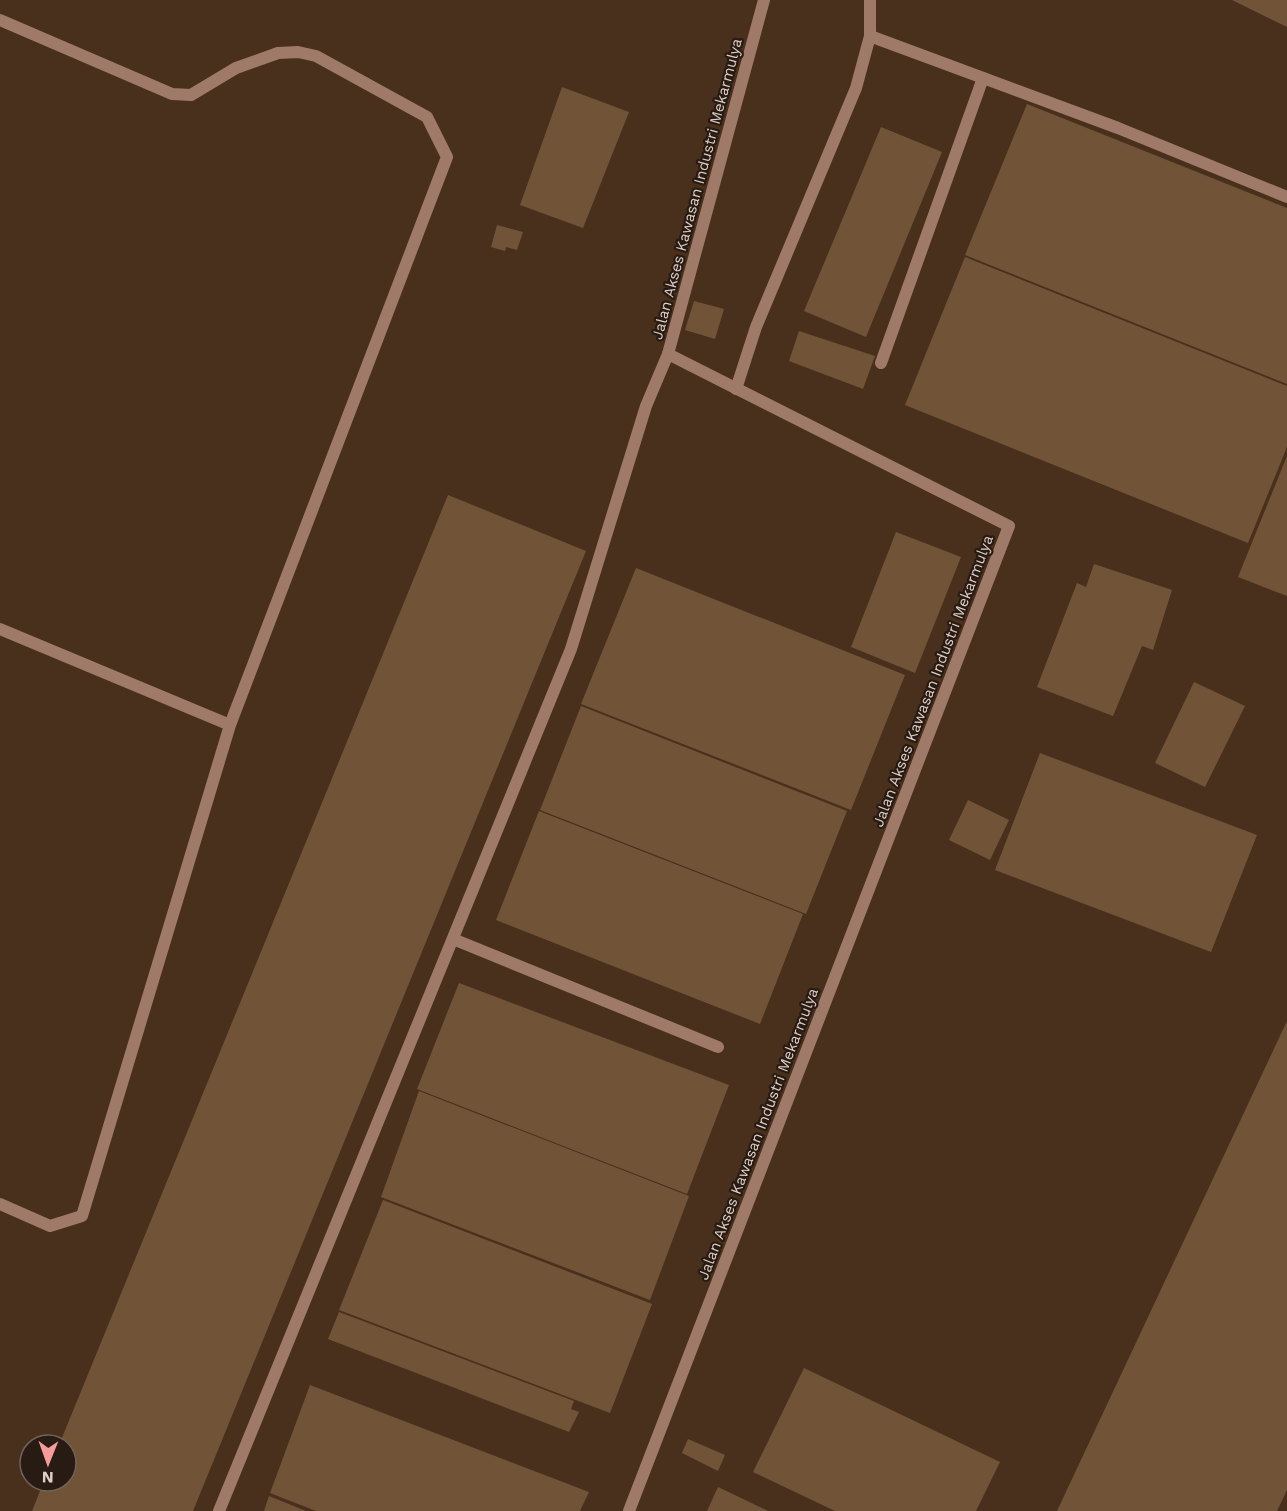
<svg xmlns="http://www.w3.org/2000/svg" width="1287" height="1511" viewBox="0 0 1287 1511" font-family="'Work Sans',sans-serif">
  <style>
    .building { fill: #715438 }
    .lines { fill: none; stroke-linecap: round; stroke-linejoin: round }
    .lane { stroke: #9f7a69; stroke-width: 12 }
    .street { stroke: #9f7a69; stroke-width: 12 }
    .labels { text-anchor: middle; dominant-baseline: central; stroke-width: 4.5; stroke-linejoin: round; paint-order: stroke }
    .street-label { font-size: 15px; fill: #dfcec3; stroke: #271b13 }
  </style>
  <rect width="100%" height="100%" fill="#49301d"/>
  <path class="building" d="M1232 0H1287V27Z
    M562 87 629 112 583 228 520 205Z
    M1027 104 1287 208V384L965 255Z
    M881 127 942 152 866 337 804 311Z
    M497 225 523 232 517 250 506 247 505 251 491 247Z
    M965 257 1287 386V447L1248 543 905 405Z
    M694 301 724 309 715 339 685 330Z
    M799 331 875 356 863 389 789 361Z
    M1287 456V596L1238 577Z
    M448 495 586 551 193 1511H32L44 1481H66V1445H59Z
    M896 532 961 557 915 673 851 647Z
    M1094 564 1172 590 1153 650 1142 646 1113 716 1037 687 1077 583 1086 587Z
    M636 568 905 675 851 810 581 704Z
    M1194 682 1245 706 1205 787 1155 763Z
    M581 706 847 811 806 914 540 810Z
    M1040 753 1257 835 1211 952 995 870Z
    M968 800 1009 820 990 860 949 840Z
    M539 811 803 914 760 1024 496 920Z
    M459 983 729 1085 687 1194 417 1089Z
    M1287 1021V1490L1277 1511H1057Z
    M419 1091 689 1196 650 1300 381 1197Z
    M383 1200 652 1304 610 1413 339 1310Z
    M339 1312 574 1401 571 1409 579 1412 569 1432 328 1339Z
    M804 1368 1000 1462 976 1511H835L753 1472Z
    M310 1385 589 1492 580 1511H316L270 1493Z
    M688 1439 725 1455 718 1471 682 1453Z
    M718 1487 768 1511H707Z
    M269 1496 306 1511H264Z"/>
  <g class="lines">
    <path class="lane" d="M0 20 172 94 191 95 236 68 278 53 298 52 316 56 427 117 447 157 230 725 82 1216 50 1226 0 1204
      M870 36 1118 128 1287 197
      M881 363 983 78
      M736 389 756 327 856 88 870 36V0
      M0 629 230 725
      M453 939 718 1047
      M219 1511 571 649 646 406 668 354"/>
    <path class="street" d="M629 1511 1009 526 668 354 764 0"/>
  </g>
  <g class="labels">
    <g class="street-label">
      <text transform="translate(697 189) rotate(-75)">Jalan Akses Kawasan Industri Mekarmulya</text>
      <text transform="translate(933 681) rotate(-69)">Jalan Akses Kawasan Industri Mekarmulya</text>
      <text transform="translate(758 1134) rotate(-69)">Jalan Akses Kawasan Industri Mekarmulya</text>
    </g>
  </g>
  <g transform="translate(48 1463) rotate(181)"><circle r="28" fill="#271b13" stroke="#716359" stroke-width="1.5"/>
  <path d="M0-4.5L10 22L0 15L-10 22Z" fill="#f59b9c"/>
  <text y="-9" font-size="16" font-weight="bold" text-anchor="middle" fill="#dfcec3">N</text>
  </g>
</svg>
